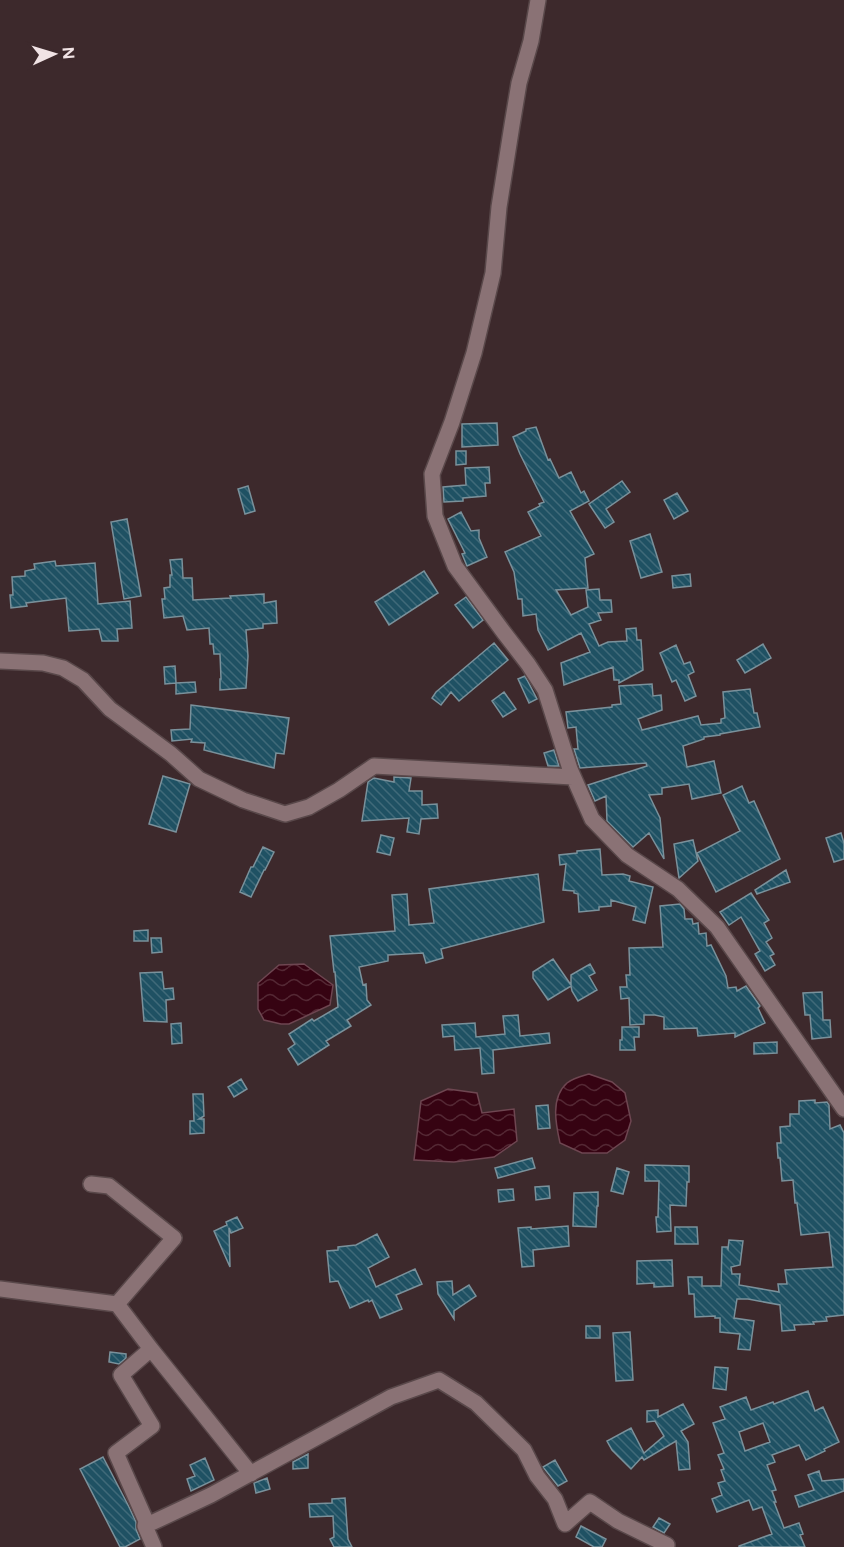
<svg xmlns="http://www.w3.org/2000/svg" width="844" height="1547" viewBox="0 0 844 1547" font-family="Figtree,sans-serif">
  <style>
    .water { fill: url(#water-waves); stroke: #6e4651; stroke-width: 1.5 }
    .building { fill: url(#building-back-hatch); stroke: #7a919b; stroke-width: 1.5; fill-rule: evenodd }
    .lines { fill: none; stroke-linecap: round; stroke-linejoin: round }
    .minor-casing { stroke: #59484a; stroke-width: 18 }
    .minor { stroke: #8a7275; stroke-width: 15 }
  </style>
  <defs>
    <pattern id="water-waves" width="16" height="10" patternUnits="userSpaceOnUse" patternTransform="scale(1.5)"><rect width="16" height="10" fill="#360312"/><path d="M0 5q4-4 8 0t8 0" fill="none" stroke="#542834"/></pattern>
    <pattern id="building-back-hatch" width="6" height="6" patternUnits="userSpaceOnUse" patternTransform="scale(1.5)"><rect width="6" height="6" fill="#1f5163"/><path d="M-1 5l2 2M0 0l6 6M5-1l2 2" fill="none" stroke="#406a79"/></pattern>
  </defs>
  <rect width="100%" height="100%" fill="#3d292c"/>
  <path class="water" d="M304 964 333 985 330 1005 289 1024H281L264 1020 258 1009V983L279 965Z
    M589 1074 612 1082 625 1093 631 1121 625 1140 607 1153H582L560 1143C556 1125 550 1098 567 1083 573 1078 582 1076 589 1074Z
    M448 1089 477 1093 482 1113 514 1109 517 1141 494 1157 454 1162 414 1160 421 1101Z"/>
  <path class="building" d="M497 423 498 445 462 447V424Z
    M536 427 548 460 550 459 559 478 571 472 581 493 584 491 589 501 570 511 594 554 585 558 588 588 556 590 571 615 588 607 586 590 599 589 600 600H611L612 612 598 613 601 620 589 624 599 646 608 642 627 641 626 629 636 628 637 640H641L643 670 619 683V680H614L613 667 564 685 561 663 590 652 581 633 548 650 538 630 536 614 523 616 522 599H518L514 572 505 552 541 536 528 512 540 506 539 504 544 502 520 454 513 437 526 431V429Z
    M456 451H466V464L456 465Z
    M489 467 490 483H485L486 496 463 498V501L444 502 443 487 466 485 465 468Z
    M622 481 630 492 606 509 614 522 605 528 589 504Z
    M248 486 255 511 245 514 238 489Z
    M677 493 688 511 674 519 664 500Z
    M461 512 471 531 479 530V538L487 557 467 566 462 554 465 553 448 519Z
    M127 519 141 596 124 599 111 522Z
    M650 534 662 572 641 578 630 541Z
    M182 559 183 578H192L193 600 231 598 230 596 264 594V603L276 601 277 623 263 624V628L246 630 248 656 246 688 220 690V679H221L220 654H214L213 644H210L209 628 187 630 183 616 164 618 162 599H165L164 588 170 587V575H172L170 560Z
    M55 561 56 566 95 563 98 604 130 601 132 628 117 629 118 641H102L99 629 69 631 66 598 26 603 27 606 11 608 10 595H13L12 577 25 576V571L35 569 34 564Z
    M424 571 438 593 389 625 375 602Z
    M690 574 691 586 673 588 672 576Z
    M466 597 483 620 473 628 455 605Z
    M494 643 508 660 459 701 451 692 441 705 432 698 436 692Z
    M763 644 771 658 745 673 737 660Z
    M676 645 684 664 690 662 694 672 688 675 696 696 685 701 676 680 672 682 660 653Z
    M175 666 176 683 195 682 196 692 176 694V683L165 684 164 667Z
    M525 676 537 699 529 703 518 679Z
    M652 684 653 696 661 695 662 710 638 719 642 730 698 716 701 725 721 723V719L725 718 723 692 750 689 754 713H757L760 727 720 734V735L704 737V739L683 746 687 767 714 761 721 793 692 799 689 784 662 788V794L649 795 660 818 664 859 649 833 633 847 607 821 606 796 595 801 588 785 647 766 646 763 580 768 574 749H578L576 727 568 728 566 712 612 707V705L621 704 619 686Z
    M504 692 516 709 503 717 492 701Z
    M191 705 289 718 284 754 276 753 274 768 204 750 205 743 191 742 192 739 172 741 171 730 190 729Z
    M554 750 559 766H548L544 753Z
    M163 776 190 784 176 832 149 824Z
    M394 777 411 778 409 791H422V805L437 804 438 818 421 819 419 834 407 832 409 818 362 821 368 782 374 778 394 782Z
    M742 786 749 803 754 801 780 859 716 892 697 853 740 831 723 795Z
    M841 833 844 843V859L834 862 826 838Z
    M381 835 394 838 390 855 377 852Z
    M693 840 698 861 679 878 674 844Z
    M263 847 274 852 265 870H264L251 897 240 892 251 867H253Z
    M600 849 602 875 623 874 630 876 629 881 653 887 645 923 633 920 636 907 611 900V906L599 907V910L579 912 578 894 574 893V891L563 890 566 864 560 865 559 855 577 853V851Z
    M786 870 790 882 757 894 755 890Z
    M538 874 544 922 441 949 443 958 426 963 423 953 388 955V961L359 967 363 985 366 984 367 1000 371 1005 347 1020 351 1026 326 1041 329 1045 298 1065 288 1049 295 1044 289 1034 312 1019 314 1021 338 1007 335 972H334L330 936 395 931 392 895 407 894 409 925 434 923 429 889Z
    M751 893 769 920 764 923 772 938 766 942 774 954 770 956 775 965 765 971 755 954 760 951 741 917 729 925 720 912Z
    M680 904 684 909 685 919H692L693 924 698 923 699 934 706 933 707 946 711 945 726 976 728 988 736 987 737 991 746 986 760 1006 758 1008 765 1023 735 1037V1033L698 1036 697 1028 664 1029V1017L655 1015H644V1024L630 1025 629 998 621 999 620 987H627L626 975H630L629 948 663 947 660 906Z
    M148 930V941H134V931Z
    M151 938H161L162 952 152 953Z
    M553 959 571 985V975L590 964 595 973 589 976 597 990 578 1001 572 991 571 986 548 1000 533 978V972Z
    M162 972 164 989 173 988 174 999 166 1000 167 1022 144 1021 140 973Z
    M822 992 823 1020H830L831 1037 812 1039 810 1015H805L803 993Z
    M518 1015 520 1036 549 1033 550 1043 493 1050 494 1073 482 1074 480 1048 455 1050 454 1036 443 1037 442 1025 475 1023 476 1037 505 1034 503 1016Z
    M181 1023 182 1043 172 1044 171 1024Z
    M622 1027H639V1037H634L635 1050H620V1040H622Z
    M777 1042V1053L754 1054V1043Z
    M241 1079 247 1089 234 1097 228 1087Z
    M193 1094H203L204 1116 199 1119H204V1133L190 1134V1121H194Z
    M815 1100V1103L827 1102 829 1105 830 1129 840 1125 844 1133V1315L826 1317 827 1321 813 1322 814 1324 794 1325 795 1330 782 1331 780 1305 748 1299H737L734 1318 754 1321 750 1350 738 1349 740 1334 720 1332V1318H715V1316L695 1317 694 1294H689L688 1277H702V1286H721L722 1247H727L728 1249 729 1240 743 1241 740 1265 731 1267 732 1274H740L739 1285 779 1292 778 1284H787L785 1270 833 1267 829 1232 801 1235 797 1203H795L793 1180 782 1181 780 1158H778L777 1143H781L780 1127 790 1126V1114H799V1101Z
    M548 1105 550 1128 538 1129 536 1106Z
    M532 1158 535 1168 498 1178 495 1168Z
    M645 1165 689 1166V1182H687L686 1206 670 1205 671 1231 657 1232 656 1217H658L659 1181H645Z
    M617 1168 629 1172 623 1194 611 1191Z
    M549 1186 550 1198 536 1200 535 1187Z
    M513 1189 514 1200 499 1202 498 1190Z
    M598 1192V1206H597L596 1227 573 1226 574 1193Z
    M237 1217 243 1228 231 1233 229 1228 230 1267 214 1231 227 1225 226 1222Z
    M568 1226 569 1246 533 1250 534 1266 522 1267 518 1228 531 1227V1229Z
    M675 1227H697L698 1244H675Z
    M377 1234 389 1257 368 1268 376 1287 415 1269 422 1284 396 1295 402 1309 380 1318 372 1300 369 1302 368 1300 350 1308 338 1281 330 1282 327 1251 338 1250V1247L356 1245Z
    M672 1260 673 1286 654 1287V1283L637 1284V1261Z
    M452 1281 453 1295 469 1285 476 1296 454 1311V1319L438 1294 437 1282Z
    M586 1326H600V1338H586Z
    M630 1332 633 1380 616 1381 613 1333Z
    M110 1352 126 1354V1358L119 1364 109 1362Z
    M715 1367 728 1368 726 1390 713 1388Z
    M808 1391 815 1411 823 1407 839 1442 824 1449 825 1451 806 1460 799 1445 772 1455 775 1462 767 1465 776 1490 772 1491 776 1502H774L784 1528 799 1523 803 1534 800 1535 805 1547H739V1546L772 1534 762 1507 753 1510 749 1500 717 1512 712 1499 722 1495 718 1483 725 1481 721 1470 724 1469 718 1455 724 1453 713 1423 725 1419 720 1407 746 1397 751 1410 773 1402 774 1404ZM763 1423 770 1442 745 1451 739 1432Z
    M683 1404 694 1424 681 1431 688 1442 690 1469 679 1470 676 1441 644 1460 642 1457 631 1469 612 1450 607 1441 631 1428 644 1453 664 1436 655 1421 647 1422V1411L658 1410V1417Z
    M308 1454V1468L293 1469V1462Z
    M103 1457 128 1505 136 1522V1529L140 1539 125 1547H120L80 1469Z
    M205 1458 214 1480 191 1491 187 1479 195 1476 190 1465Z
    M555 1460 567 1481 558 1486 543 1467Z
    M819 1471 822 1481 844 1479V1491L799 1507 795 1496 814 1490 808 1475Z
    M267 1478 270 1489 256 1493 254 1483Z
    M345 1498 348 1539 352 1547H334L330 1539 334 1537 333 1516 310 1517 309 1504 332 1503V1499Z
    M659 1518 670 1524 664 1533 653 1527Z
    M581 1526 606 1539 602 1547H594L576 1537Z"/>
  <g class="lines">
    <defs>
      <path id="minor" d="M538 0 531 41 519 83 512 125 499 207 493 273 474 353 452 422 432 474 435 516 455 566 505 634 528 664 545 690 570 769 592 819 627 855 678 889 717 927 844 1109
        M0 661 43 663 63 668 83 680 110 709 171 754 199 779 243 800 285 814 309 807 339 790 374 766 573 777
        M91 1184 109 1186 174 1238 117 1304 151 1349
        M0 1289 117 1304
        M145 1526 146 1521 116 1453 152 1426 121 1375 151 1349 251 1474
        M154 1547 145 1526 211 1495 391 1397 439 1380 476 1403 524 1450 537 1476 555 1499 565 1524 590 1502 618 1521 667 1545 666 1547"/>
    </defs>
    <use href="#minor" class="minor-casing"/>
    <use href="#minor" class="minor"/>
  </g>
  <g transform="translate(54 54) rotate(86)" stroke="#3d292c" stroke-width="4.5" paint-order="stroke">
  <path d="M0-4.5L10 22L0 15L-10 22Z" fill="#f1e3e5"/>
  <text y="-9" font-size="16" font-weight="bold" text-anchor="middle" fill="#f1e3e5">N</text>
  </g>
</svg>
